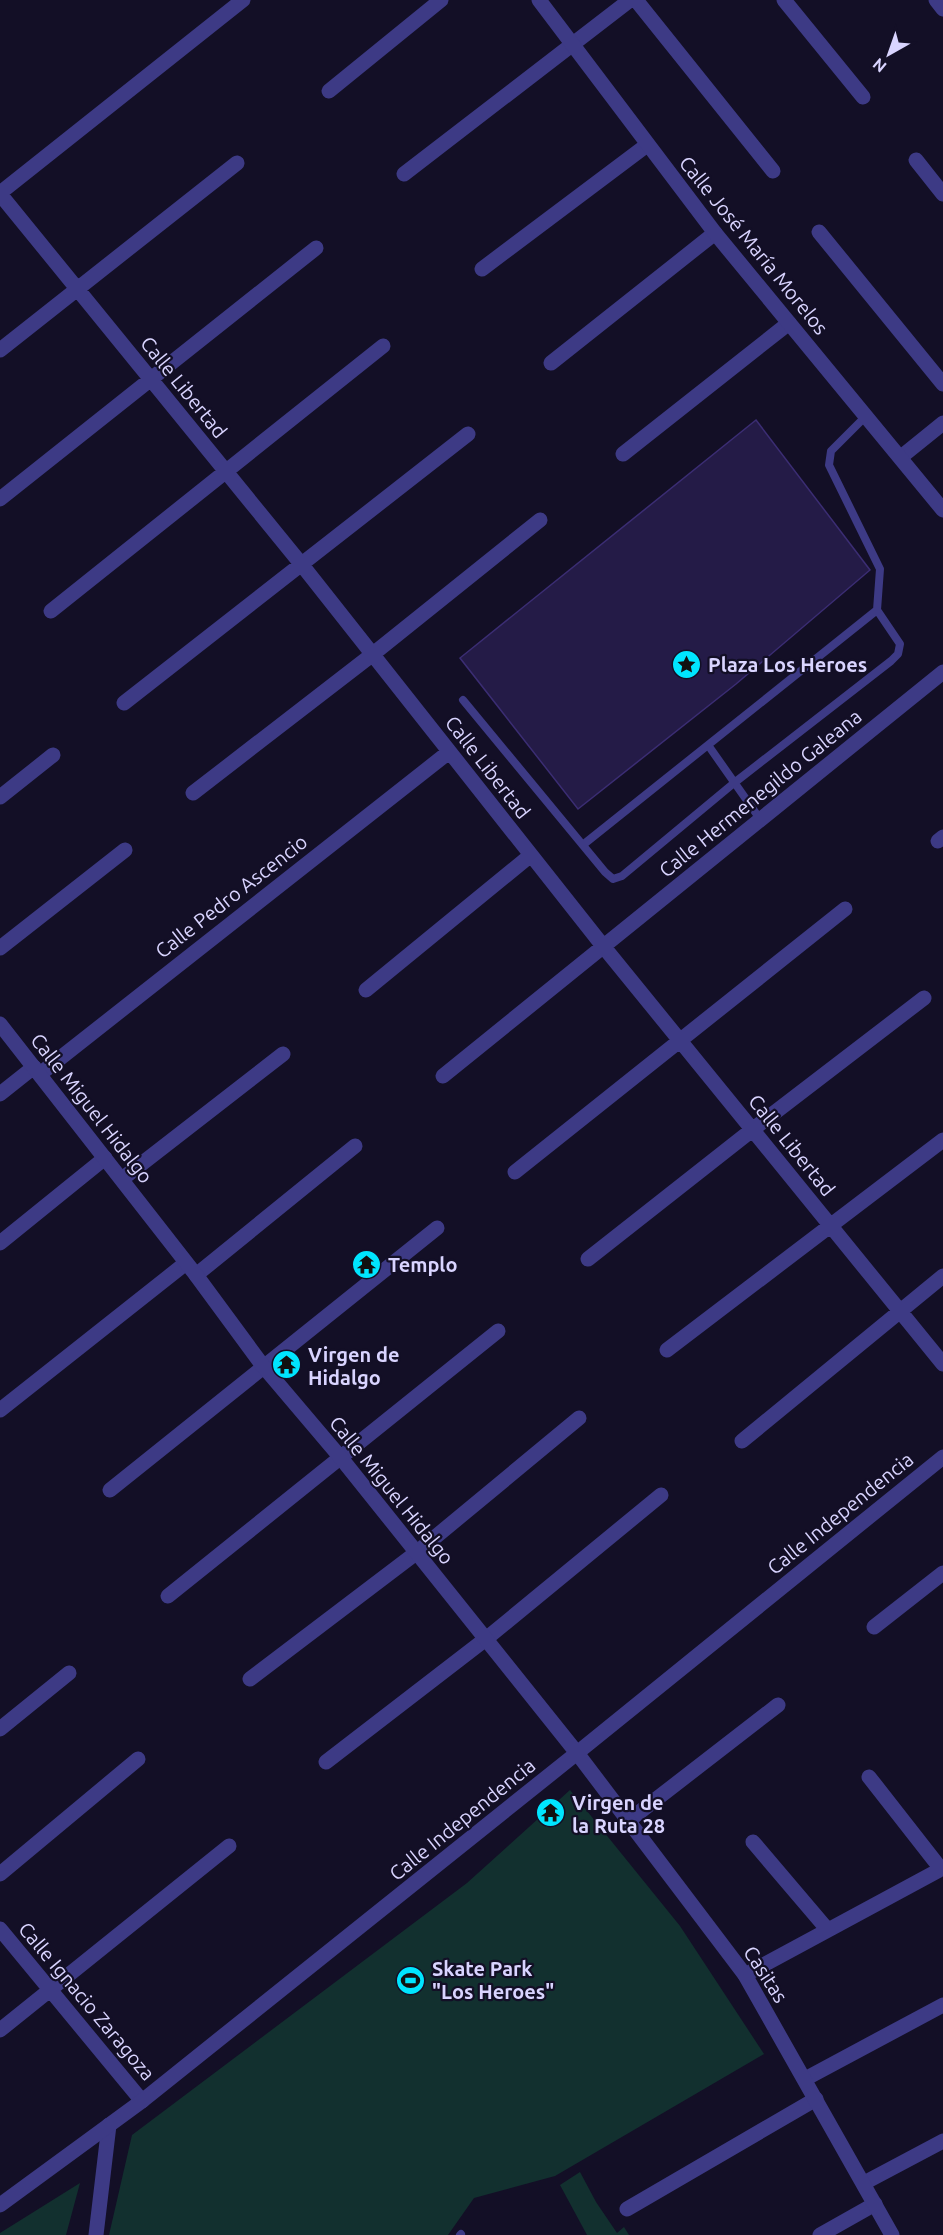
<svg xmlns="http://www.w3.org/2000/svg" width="943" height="2235" viewBox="0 0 943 2235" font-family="Ubuntu,sans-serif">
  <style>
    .green { fill: #12302f }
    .building { fill: #241b47; stroke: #3b2d73; stroke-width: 1.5 }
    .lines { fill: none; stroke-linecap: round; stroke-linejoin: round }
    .service { stroke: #3d3a85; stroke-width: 8 }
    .minor { stroke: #3d3a85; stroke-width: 15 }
    .tertiary { stroke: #3d3a85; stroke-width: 15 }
    .labels { text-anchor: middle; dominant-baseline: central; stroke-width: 4.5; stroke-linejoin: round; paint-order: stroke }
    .street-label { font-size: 20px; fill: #d9d4ff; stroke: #130f26 }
    .poi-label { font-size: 20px; font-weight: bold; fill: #d9d4ff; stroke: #130f26; text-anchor: start }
  </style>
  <rect width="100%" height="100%" fill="#130f26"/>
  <path class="green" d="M570 1790 680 1926 764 2054 555 2176 474 2198 448 2235H109L132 2135 467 1883Z
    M580 2172 596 2202 617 2233 624 2227 629 2235H587L560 2185Z
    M80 2183 66 2235H0V2233Z"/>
  <path class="building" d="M756 420 870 570 736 684 578 809 460 658Z"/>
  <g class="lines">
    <path class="service" d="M463 700 605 872 613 879 622 876 734 783 891 661 898 654 900 644 877 610 880 569 829 465 831 451 866 416
      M708 745 760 819
      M584 844 877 610
      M460 2235 461 2234"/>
    <path class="minor" d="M636 0 773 171
      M784 0 863 97
      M936 0 943 9
      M329 91 441 0
      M916 160 943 194
      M404 174 630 0
      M0 193 243 0
      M0 194 302 565 603 946 943 1364
      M819 232 943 384
      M482 269 647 145
      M0 350 237 163
      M551 363 715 233
      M623 454 789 323
      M901 457 943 423
      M0 499 316 248
      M51 611 383 346
      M124 703 468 434
      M193 793 373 654 540 520
      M0 797 53 755
      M938 841 943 837
      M0 948 125 850
      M366 990 531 855
      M40 1074 449 752
      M443 1076 943 672
      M0 1094 34 1067
      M515 1172 845 909
      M122 1179 283 1054
      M0 1243 105 1158
      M588 1259 752 1130 924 998
      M196 1275 355 1146
      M667 1350 943 1140
      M0 1410 186 1263
      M742 1441 943 1276
      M110 1490 437 1228
      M168 1596 498 1331
      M874 1627 943 1573
      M250 1679 416 1553 579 1418
      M0 1729 69 1673
      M326 1762 487 1638 661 1495
      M869 1777 941 1869
      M628 1821 778 1705
      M753 1842 827 1929
      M0 1874 138 1759
      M0 1929 142 2101
      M745 1975 943 1868
      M0 2030 229 1846
      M805 2079 943 2005
      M864 2183 943 2141
      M627 2209 816 2099
      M96 2235 109 2125
      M820 2235 875 2204"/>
    <path class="tertiary" d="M539 0 715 233 943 510
      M0 1024 196 1275 263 1366 341 1458 577 1753 745 1975 892 2235
      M0 2205 142 2101 577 1753 943 1457"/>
  </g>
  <defs>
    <symbol id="sight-disc" viewBox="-11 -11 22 22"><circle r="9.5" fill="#00e5ff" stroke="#130f26"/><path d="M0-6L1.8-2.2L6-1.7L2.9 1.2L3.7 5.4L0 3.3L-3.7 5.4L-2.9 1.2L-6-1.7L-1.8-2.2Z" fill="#111"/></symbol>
    <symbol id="temple-disc" viewBox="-11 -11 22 22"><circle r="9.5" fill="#00e5ff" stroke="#130f26"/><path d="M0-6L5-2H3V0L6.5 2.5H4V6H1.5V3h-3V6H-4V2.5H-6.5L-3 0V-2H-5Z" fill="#111"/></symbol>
    <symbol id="stadium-disc" viewBox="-11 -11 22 22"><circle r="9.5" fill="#00e5ff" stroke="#130f26"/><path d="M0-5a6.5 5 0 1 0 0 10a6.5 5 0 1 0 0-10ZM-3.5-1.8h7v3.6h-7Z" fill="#111"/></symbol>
  </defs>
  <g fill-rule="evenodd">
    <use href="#sight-disc" x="670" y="648" width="33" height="33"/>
    <use href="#temple-disc" x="350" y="1248" width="33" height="33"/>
    <use href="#temple-disc" x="270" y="1348" width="33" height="33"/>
    <use href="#temple-disc" x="534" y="1796" width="33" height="33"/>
    <use href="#stadium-disc" x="394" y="1964" width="33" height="33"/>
  </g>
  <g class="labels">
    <g class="street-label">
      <text transform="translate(754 245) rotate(51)">Calle José María Morelos</text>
      <text transform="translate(184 387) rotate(51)">Calle Libertad</text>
      <text transform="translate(488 767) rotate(52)">Calle Libertad</text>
      <text transform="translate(760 793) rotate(-39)">Calle Hermenegildo Galeana</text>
      <text transform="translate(231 896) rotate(-38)">Calle Pedro Ascencio</text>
      <text transform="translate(92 1108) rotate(52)">Calle Miguel Hidalgo</text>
      <text transform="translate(792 1145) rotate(51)">Calle Libertad</text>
      <text transform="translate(392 1490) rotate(51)">Calle Miguel Hidalgo</text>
      <text transform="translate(840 1513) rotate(-39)">Calle Independencia</text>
      <text transform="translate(462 1819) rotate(-39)">Calle Independencia</text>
      <text transform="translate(766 1974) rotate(57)">Casitas</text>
      <text transform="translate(87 2001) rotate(50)">Calle Ignacio Zaragoza</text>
    </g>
    <g class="poi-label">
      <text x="708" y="664">Plaza Los Heroes</text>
      <text x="388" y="1264">Templo</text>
      <text x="308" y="1354">Virgen de<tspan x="308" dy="23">Hidalgo</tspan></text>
      <text x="572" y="1802">Virgen de<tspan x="572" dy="23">la Ruta 28</tspan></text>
      <text x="432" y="1968">Skate Park<tspan x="432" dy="23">"Los Heroes"</tspan></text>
    </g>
  </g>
  <g transform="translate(889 54) rotate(220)" stroke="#130f26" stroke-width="4.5" paint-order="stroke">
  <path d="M0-4.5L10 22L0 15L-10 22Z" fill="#d9d4ff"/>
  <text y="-9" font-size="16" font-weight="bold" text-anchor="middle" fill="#d9d4ff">N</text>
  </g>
</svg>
